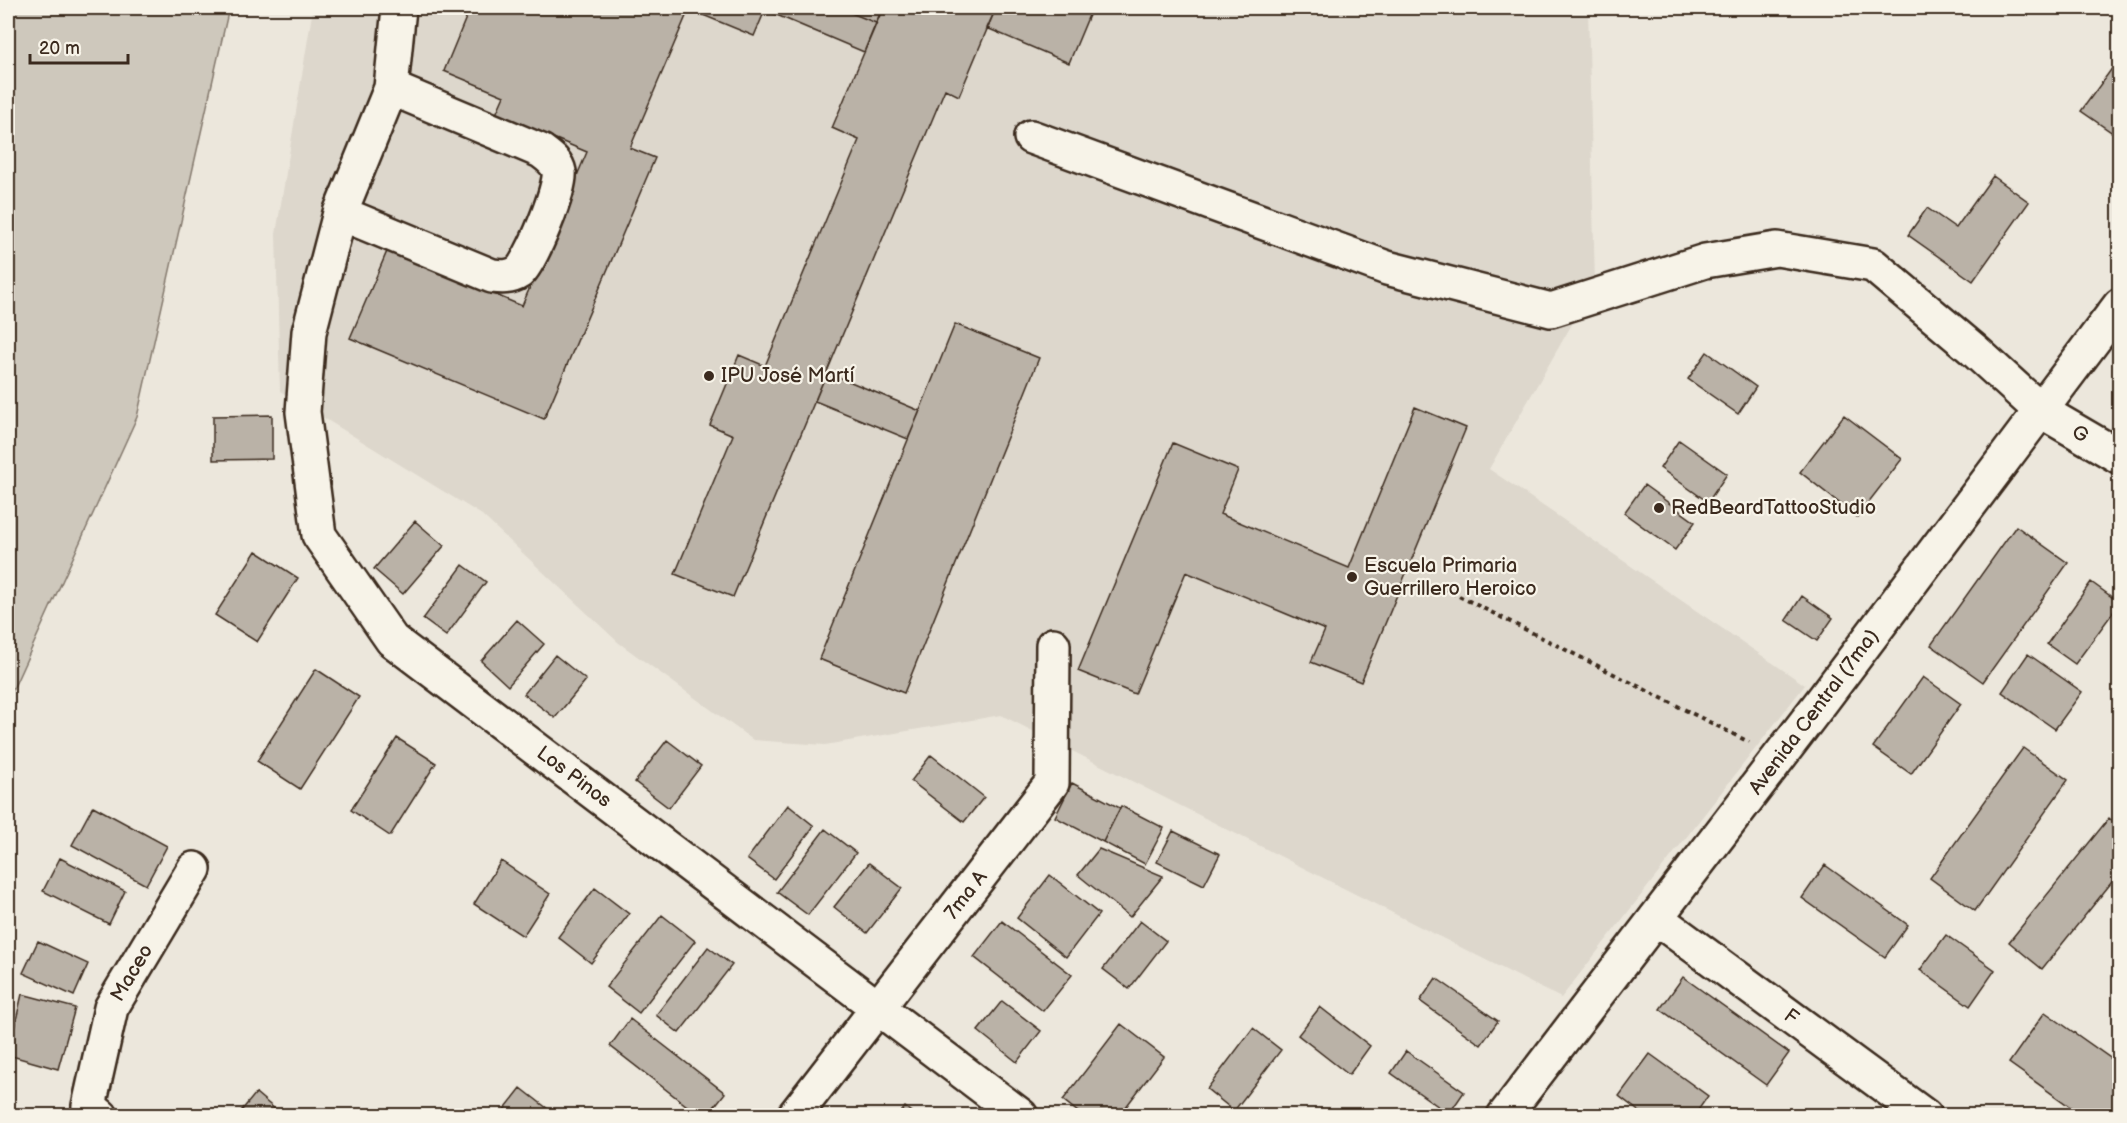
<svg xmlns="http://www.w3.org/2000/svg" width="2127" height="1123" viewBox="0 0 2127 1123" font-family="'Balsamiq Sans',sans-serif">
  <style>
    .built { fill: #ddd7cc }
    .green { fill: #cec8bc; stroke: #84796d; stroke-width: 1.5 }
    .building { fill: #bab2a7; stroke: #3b2a1e; stroke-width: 1.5 }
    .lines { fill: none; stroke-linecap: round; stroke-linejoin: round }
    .minor-casing { stroke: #3b2a1e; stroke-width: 38 }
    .major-casing { stroke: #3b2a1e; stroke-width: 38 }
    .path { stroke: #3b2a1e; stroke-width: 4; stroke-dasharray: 4.5 4.5; stroke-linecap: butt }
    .minor { stroke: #f7f3e8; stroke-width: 33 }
    .major { stroke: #f7f3e8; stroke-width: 33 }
    .poi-dot { fill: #3b2a1e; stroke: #f7f3e8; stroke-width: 2 }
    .labels { text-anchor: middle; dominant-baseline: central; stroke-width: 4.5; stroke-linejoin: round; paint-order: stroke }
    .poi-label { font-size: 20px; fill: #3b2a1e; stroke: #f7f3e8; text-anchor: start }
    .street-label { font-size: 20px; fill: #3b2a1e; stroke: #f7f3e8 }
  </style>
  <rect width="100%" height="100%" fill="#ece7dc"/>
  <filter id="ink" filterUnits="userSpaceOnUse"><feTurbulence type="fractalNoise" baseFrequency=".0167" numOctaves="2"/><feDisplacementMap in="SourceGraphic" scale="12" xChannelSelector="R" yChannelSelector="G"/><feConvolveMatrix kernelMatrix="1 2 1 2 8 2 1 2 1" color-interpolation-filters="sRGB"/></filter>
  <g filter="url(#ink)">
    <path class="built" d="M313 8H1588L1595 284 1489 469 1805 685 1561 998 1001 715 825 745 753 740 619 643 482 515 280 391 276 234Z"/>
    <path class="green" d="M8 8H229L137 417 9 698 8 696Z"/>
    <path class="building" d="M470 8H501L513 13 516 8 689 9 630 148 655 158 544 419 350 338 388 249 522 306 587 152 496 114 504 96 444 71Z
      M686 8H766L754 36Z
      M766 8H839L876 23 864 52 765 10Z
      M839 8H882L876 23Z
      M883 8H996L959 96 945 89 733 597 675 574 733 435 710 425 739 355 765 366 859 140 832 128Z
      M996 8H1092L1069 63 987 28Z
      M2113 67 2120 72V138L2081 111Z
      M1993 176 2029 202 1973 281 1908 235 1927 208 1956 228Z
      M955 324 1039 358 904 693 819 659Z
      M1707 352 1756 387 1738 414 1688 379Z
      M827 372 920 411 908 439 815 401Z
      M1415 407 1466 428 1361 682 1311 662 1325 630 1186 572 1135 694 1078 671 1173 443 1238 470 1220 514 1349 568Z
      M272 415V459L213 460V416Z
      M1844 415 1902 459 1857 517 1800 472Z
      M1679 440 1727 474 1708 502 1660 468Z
      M1644 485 1695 522 1675 550 1624 513Z
      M415 521 444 546 403 594 374 569Z
      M2016 526 2068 563 1983 682 1931 645Z
      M256 551 298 578 257 642 215 615Z
      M463 565 486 582 446 636 423 619Z
      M2091 582 2120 603 2075 664 2047 644Z
      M1802 596 1833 618 1817 641 1786 620Z
      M517 620 544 644 508 686 481 661Z
      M2028 654 2082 692 2055 729 2002 692Z
      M555 655 586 680 555 718 524 694Z
      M316 669 359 697 300 789 257 761Z
      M1923 677 1961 704 1911 774 1873 747Z
      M397 738 436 763 390 836 351 810Z
      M667 740 701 766 669 808 635 782Z
      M2023 748 2068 780 1975 911 1930 878Z
      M931 755 984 797 964 822 911 781Z
      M1072 783 1120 808 1103 842 1055 817Z
      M788 805 814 826 774 879 747 859Z
      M93 806 167 846 146 885 72 845Z
      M1121 806 1164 828 1145 864 1103 842Z
      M2109 818 2120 827V872L2042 969 2009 942Z
      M825 829 856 853 808 915 777 892Z
      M1173 831 1220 854 1204 885 1157 862Z
      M1099 849 1163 876 1130 917 1078 875Z
      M60 858 125 891 109 924 43 891Z
      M501 861 550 894 523 936 474 904Z
      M869 863 902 888 867 933 834 907Z
      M1825 865 1908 925 1885 957 1802 898Z
      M1050 875 1099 914 1066 957 1017 918Z
      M595 888 629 914 591 963 558 937Z
      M662 915 695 941 639 1013 606 987Z
      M1002 921 1072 975 1043 1011 974 957Z
      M1140 921 1166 941 1129 989 1103 969Z
      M1946 935 1995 970 1970 1006 1920 970Z
      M38 941 88 964 74 996 23 973Z
      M708 947 732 965 679 1033 656 1015Z
      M1683 977 1789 1053 1766 1085 1660 1009Z
      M1436 978 1498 1021 1481 1045 1420 1001Z
      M22 994 75 1008 58 1069 8 1055Z
      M1002 1001 1041 1031 1017 1062 978 1031Z
      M1320 1007 1370 1046 1349 1075 1298 1035Z
      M2045 1012 2120 1065V1116H2083L2009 1063Z
      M630 1019 725 1093 707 1116H700L610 1046Z
      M1121 1024 1164 1057 1119 1116H1083L1063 1100Z
      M1253 1028 1281 1050 1234 1111 1207 1089Z
      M1406 1051 1464 1092 1449 1114 1391 1073Z
      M1650 1054 1708 1096 1694 1116H1645L1619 1096Z
      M521 1088 557 1116H499Z
      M256 1093 283 1116H237Z
      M905 1107 916 1116H898Z"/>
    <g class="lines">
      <defs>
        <path id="minor" d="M399 8 391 88 340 213 309 332 303 412 319 535 392 640 1021 1116
          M1031 137 1387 268 1551 310 1705 261 1777 249 1873 265 1974 350 2041 411 2120 457
          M340 213 492 276C501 277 510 278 519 272 531 262 562 187 559 172 557 162 549 157 541 151L391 88
          M1656 918 1925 1116
          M101 1116 89 1106 111 1008 194 869
          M794 1116 1052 783 1053 645"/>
        <path id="major" d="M1504 1116 1822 701 2120 305"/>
      </defs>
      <use href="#minor" class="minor-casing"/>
      <use href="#major" class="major-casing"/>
      <path class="path" d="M1443 588 1749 742"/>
      <use href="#minor" class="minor"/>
      <use href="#major" class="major"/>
    </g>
  </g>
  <g class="poi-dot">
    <circle cx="709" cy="376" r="6"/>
    <circle cx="1659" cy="508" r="6"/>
    <circle cx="1352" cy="577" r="6"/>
  </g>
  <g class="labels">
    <g class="poi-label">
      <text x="721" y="376">IPU José Martí</text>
      <text x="1671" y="508">RedBeardTattooStudio</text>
      <text x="1364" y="566">Escuela Primaria<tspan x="1364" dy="23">Guerrillero Heroico</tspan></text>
    </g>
    <g class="street-label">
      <text transform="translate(2080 434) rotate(30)">G</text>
      <text transform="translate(1814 712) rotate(-53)">Avenida Central (7ma)</text>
      <text transform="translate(574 777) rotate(37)">Los Pinos</text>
      <text transform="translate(966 895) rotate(-52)">7ma A</text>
      <text transform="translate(132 973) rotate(-59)">Maceo</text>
      <text transform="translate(1791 1017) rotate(36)">F</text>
    </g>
  </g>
  <rect width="2127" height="1123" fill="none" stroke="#f7f3e8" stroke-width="30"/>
  <rect x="15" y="15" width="2097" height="1093" fill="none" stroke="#3b2a1e" stroke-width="2" filter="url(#ink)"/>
  <path d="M30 54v9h98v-9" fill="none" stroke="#3b2a1e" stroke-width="3"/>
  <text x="39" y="54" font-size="18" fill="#3b2a1e" stroke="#f7f3e8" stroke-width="4.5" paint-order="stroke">20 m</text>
</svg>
